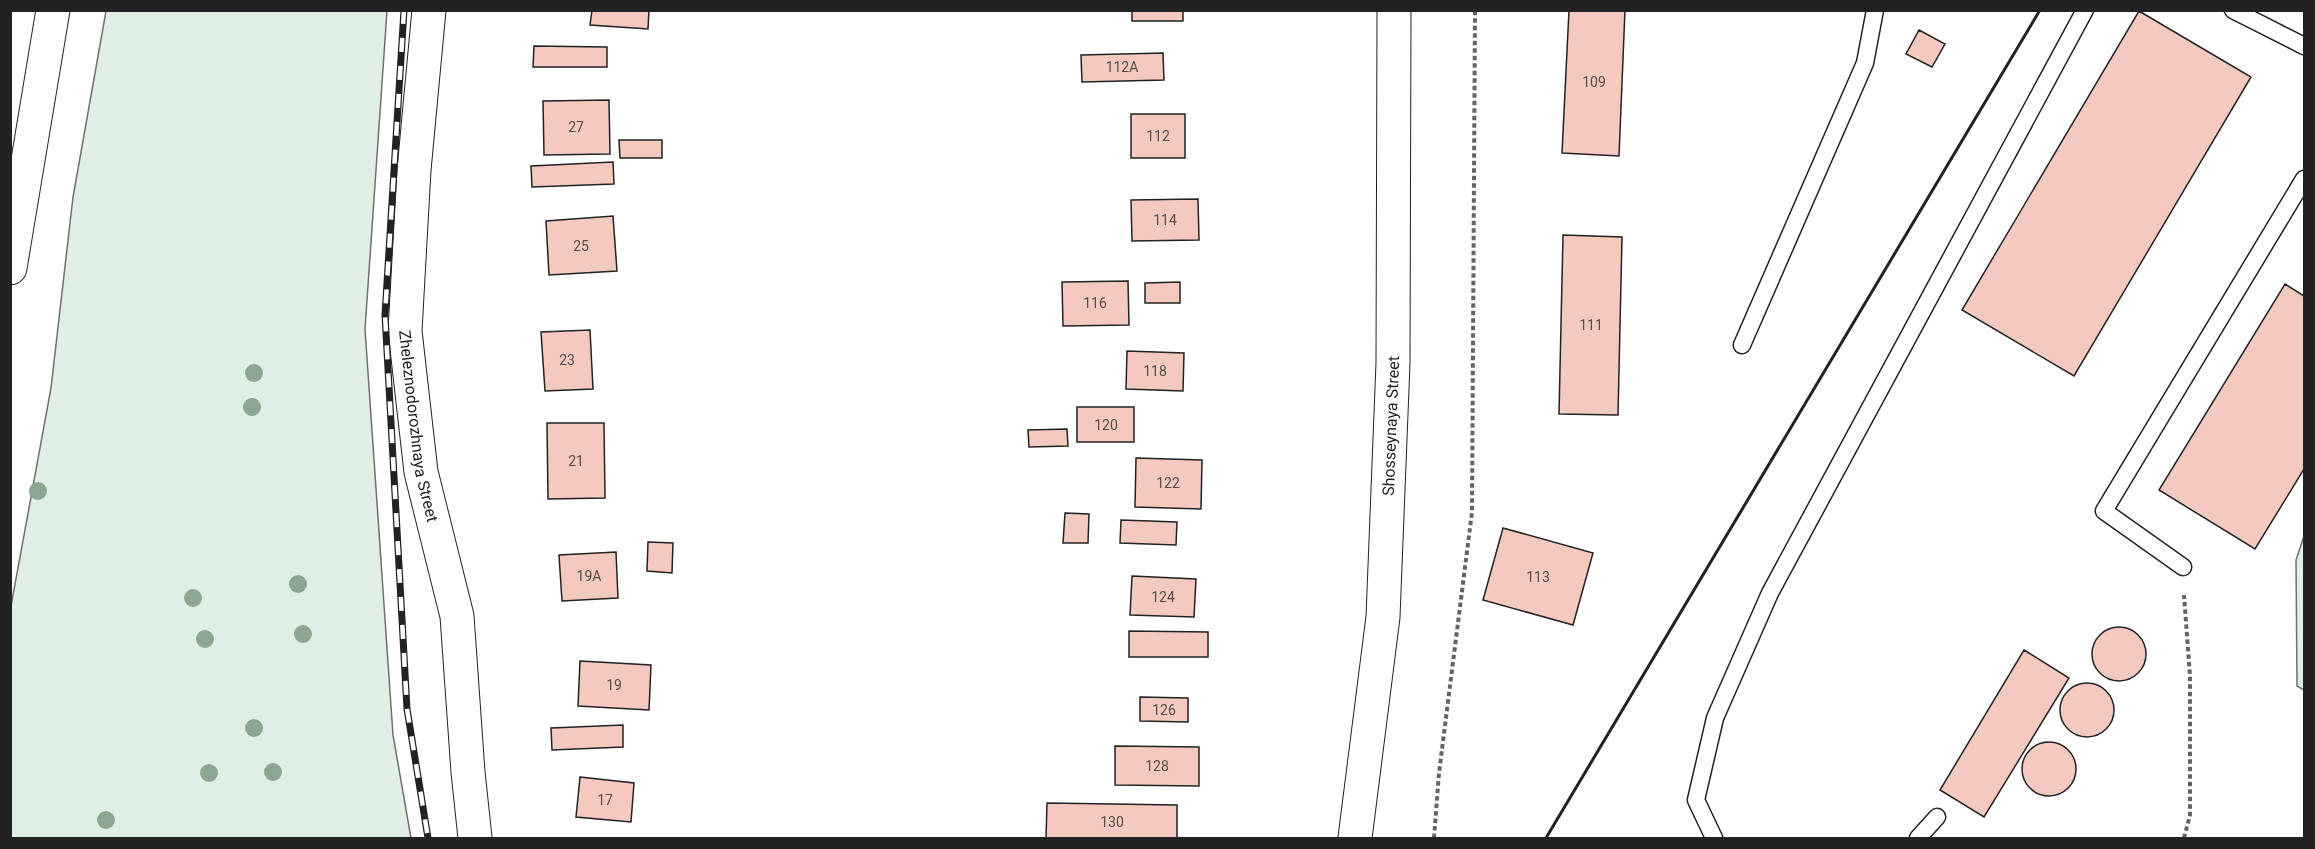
<svg xmlns="http://www.w3.org/2000/svg" width="2315" height="849" viewBox="0 0 2315 849" font-family="Roboto,sans-serif">
  <style>
    .green { fill: #e0efe3; stroke: #6f6f6f; stroke-width: 1.5 }
    .building { fill: #f3c9c0; stroke: #222; stroke-width: 1.5 }
    .lines { fill: none; stroke-linecap: round; stroke-linejoin: round }
    .service-casing { stroke: #222; stroke-width: 19 }
    .minor-casing { stroke: #222; stroke-width: 35 }
    .tertiary-casing { stroke: #222; stroke-width: 35 }
    .secondary-casing { stroke: #222; stroke-width: 35 }
    .path { stroke: #646464; stroke-width: 4; stroke-dasharray: 4.5 3; stroke-linecap: butt }
    .service { stroke: #fff; stroke-width: 16 }
    .minor { stroke: #fff; stroke-width: 33 }
    .tertiary { stroke: #fff; stroke-width: 33 }
    .secondary { stroke: #fff; stroke-width: 33 }
    .rail-casing { stroke: #222; stroke-width: 7 }
    .rail { stroke: #fff; stroke-width: 4.5; stroke-dasharray: 14; stroke-linecap: butt }
    .wall { stroke: #222; stroke-width: 3 }
    .tree { fill: #8da692 }
    .labels { text-anchor: middle; dominant-baseline: central; stroke-width: 4.5; stroke-linejoin: round; paint-order: stroke }
    .number-label { font-size: 14px; fill: #564c4a }
    .street-label { font-size: 16px; fill: #222; stroke: #fff }
  </style>
  <rect width="100%" height="100%" fill="#fff"/>
  <path class="green" d="M106 11H387L365 329 393 735 411 838H11V606L51 388 73 197Z
    M2304 536V690L2297 686 2296 560Z"/>
  <path class="building" d="M592 10H649L648 29 590 25Z
    M1132 10H1183V21H1132Z
    M1569 10H1625L1619 156 1562 153Z
    M2139 11 2251 77 2074 376 1962 310Z
    M1919 30 1945 44 1932 67 1906 54Z
    M534 46 607 47V67H533Z
    M1163 53 1164 80 1082 82 1081 55Z
    M609 100 610 154 544 155 543 101Z
    M1131 114H1185V158H1131Z
    M619 140H662V158H620Z
    M613 162 614 184 532 187 531 166Z
    M1198 199 1199 240 1132 241 1131 200Z
    M613 216 617 271 549 275 546 221Z
    M1563 235 1622 237 1618 415 1559 414Z
    M1128 281 1129 325 1063 326 1062 282Z
    M1180 282V303H1145V283Z
    M2285 284 2304 296V469L2255 549 2159 490Z
    M590 330 593 389 545 391 541 332Z
    M1127 351 1184 353 1183 391 1126 389Z
    M1077 407H1134V442H1077Z
    M547 423H604L605 498 548 499Z
    M1067 429 1068 446 1029 447 1028 430Z
    M1136 458 1202 460 1201 509 1135 507Z
    M1065 513 1089 514 1088 543H1063Z
    M1121 520 1177 522 1176 545 1120 543Z
    M1503 528 1593 553 1573 625 1483 600Z
    M648 542 673 543 672 573 647 571Z
    M616 552 618 598 562 601 559 555Z
    M1132 576 1196 579 1194 617 1130 615Z
    M2092 654a27 27 0 1 1 54 0a27 27 0 1 1-54 0Z
    M1129 631 1208 632V657H1129Z
    M2024 650 2069 678 1984 817 1940 790Z
    M580 661 651 665 649 710 578 706Z
    M2060 710a27 27 0 1 1 54 0a27 27 0 1 1-54 0Z
    M1140 697 1188 698V722L1140 721Z
    M623 725V747L552 750 551 728Z
    M2022 769a27 27 0 1 1 54 0a27 27 0 1 1-54 0Z
    M1115 746 1199 747V786L1115 785Z
    M580 777 634 783 631 822 576 817Z
    M1047 803 1177 805V838H1046Z"/>
  <g class="lines">
    <defs>
      <path id="service" d="M2233 10 2304 46
        M1742 345 1865 63 1875 10
        M2183 567 2104 511 2304 179
        M1714 838 1696 800 1715 718 1770 593 2085 10
        M1918 838 1937 817"/>
      <g id="minor">
        <path id="s1" d="M429 10 414 170 405 331 421 472 457 616 468 772 475 838"/>
      </g>
      <g id="tertiary">
        <path id="s2" d="M1355 838 1383 617 1393 363 1394 10"/>
      </g>
      <path id="secondary" d="M10 268 53 10"/>
    </defs>
    <use href="#service" class="service-casing"/>
    <use href="#minor" class="minor-casing"/>
    <use href="#tertiary" class="tertiary-casing"/>
    <use href="#secondary" class="secondary-casing"/>
    <path class="path" d="M1434 838 1439 773 1472 512 1475 10
      M2184 838 2190 815V676L2184 595"/>
    <use href="#service" class="service"/>
    <use href="#minor" class="minor"/>
    <use href="#tertiary" class="tertiary"/>
    <use href="#secondary" class="secondary"/>
    <defs>
      <path id="rail" d="M404 10 385 315 407 709 428 838"/>
    </defs>
    <use href="#rail" class="rail-casing"/>
    <use href="#rail" class="rail"/>
    <path class="wall" d="M1546 838 2040 10"/>
  </g>
  <g class="tree">
    <circle cx="254" cy="373" r="9"/>
    <circle cx="252" cy="407" r="9"/>
    <circle cx="38" cy="491" r="9"/>
    <circle cx="298" cy="584" r="9"/>
    <circle cx="193" cy="598" r="9"/>
    <circle cx="303" cy="634" r="9"/>
    <circle cx="205" cy="639" r="9"/>
    <circle cx="254" cy="728" r="9"/>
    <circle cx="273" cy="772" r="9"/>
    <circle cx="209" cy="773" r="9"/>
    <circle cx="106" cy="820" r="9"/>
  </g>
  <g class="labels">
    <g class="number-label">
      <text x="1122" y="67">112А</text>
      <text x="1594" y="82">109</text>
      <text x="576" y="127">27</text>
      <text x="1158" y="136">112</text>
      <text x="1165" y="220">114</text>
      <text x="581" y="246">25</text>
      <text x="1095" y="303">116</text>
      <text x="1591" y="325">111</text>
      <text x="567" y="360">23</text>
      <text x="1155" y="371">118</text>
      <text x="1106" y="425">120</text>
      <text x="576" y="461">21</text>
      <text x="1168" y="483">122</text>
      <text x="589" y="576">19А</text>
      <text x="1538" y="577">113</text>
      <text x="1163" y="597">124</text>
      <text x="614" y="685">19</text>
      <text x="1164" y="710">126</text>
      <text x="1157" y="766">128</text>
      <text x="605" y="800">17</text>
      <text x="1112" y="822">130</text>
    </g>
    <g class="street-label">
      <text stroke="none"><textPath href="#s2" startOffset="414">Shosseynaya Street</textPath></text>
      <text stroke="none"><textPath href="#s1" startOffset="418">Zheleznodorozhnaya Street</textPath></text>
    </g>
  </g>
  <rect width="2315" height="849" fill="none" stroke="#222222" stroke-width="24"/>
</svg>
